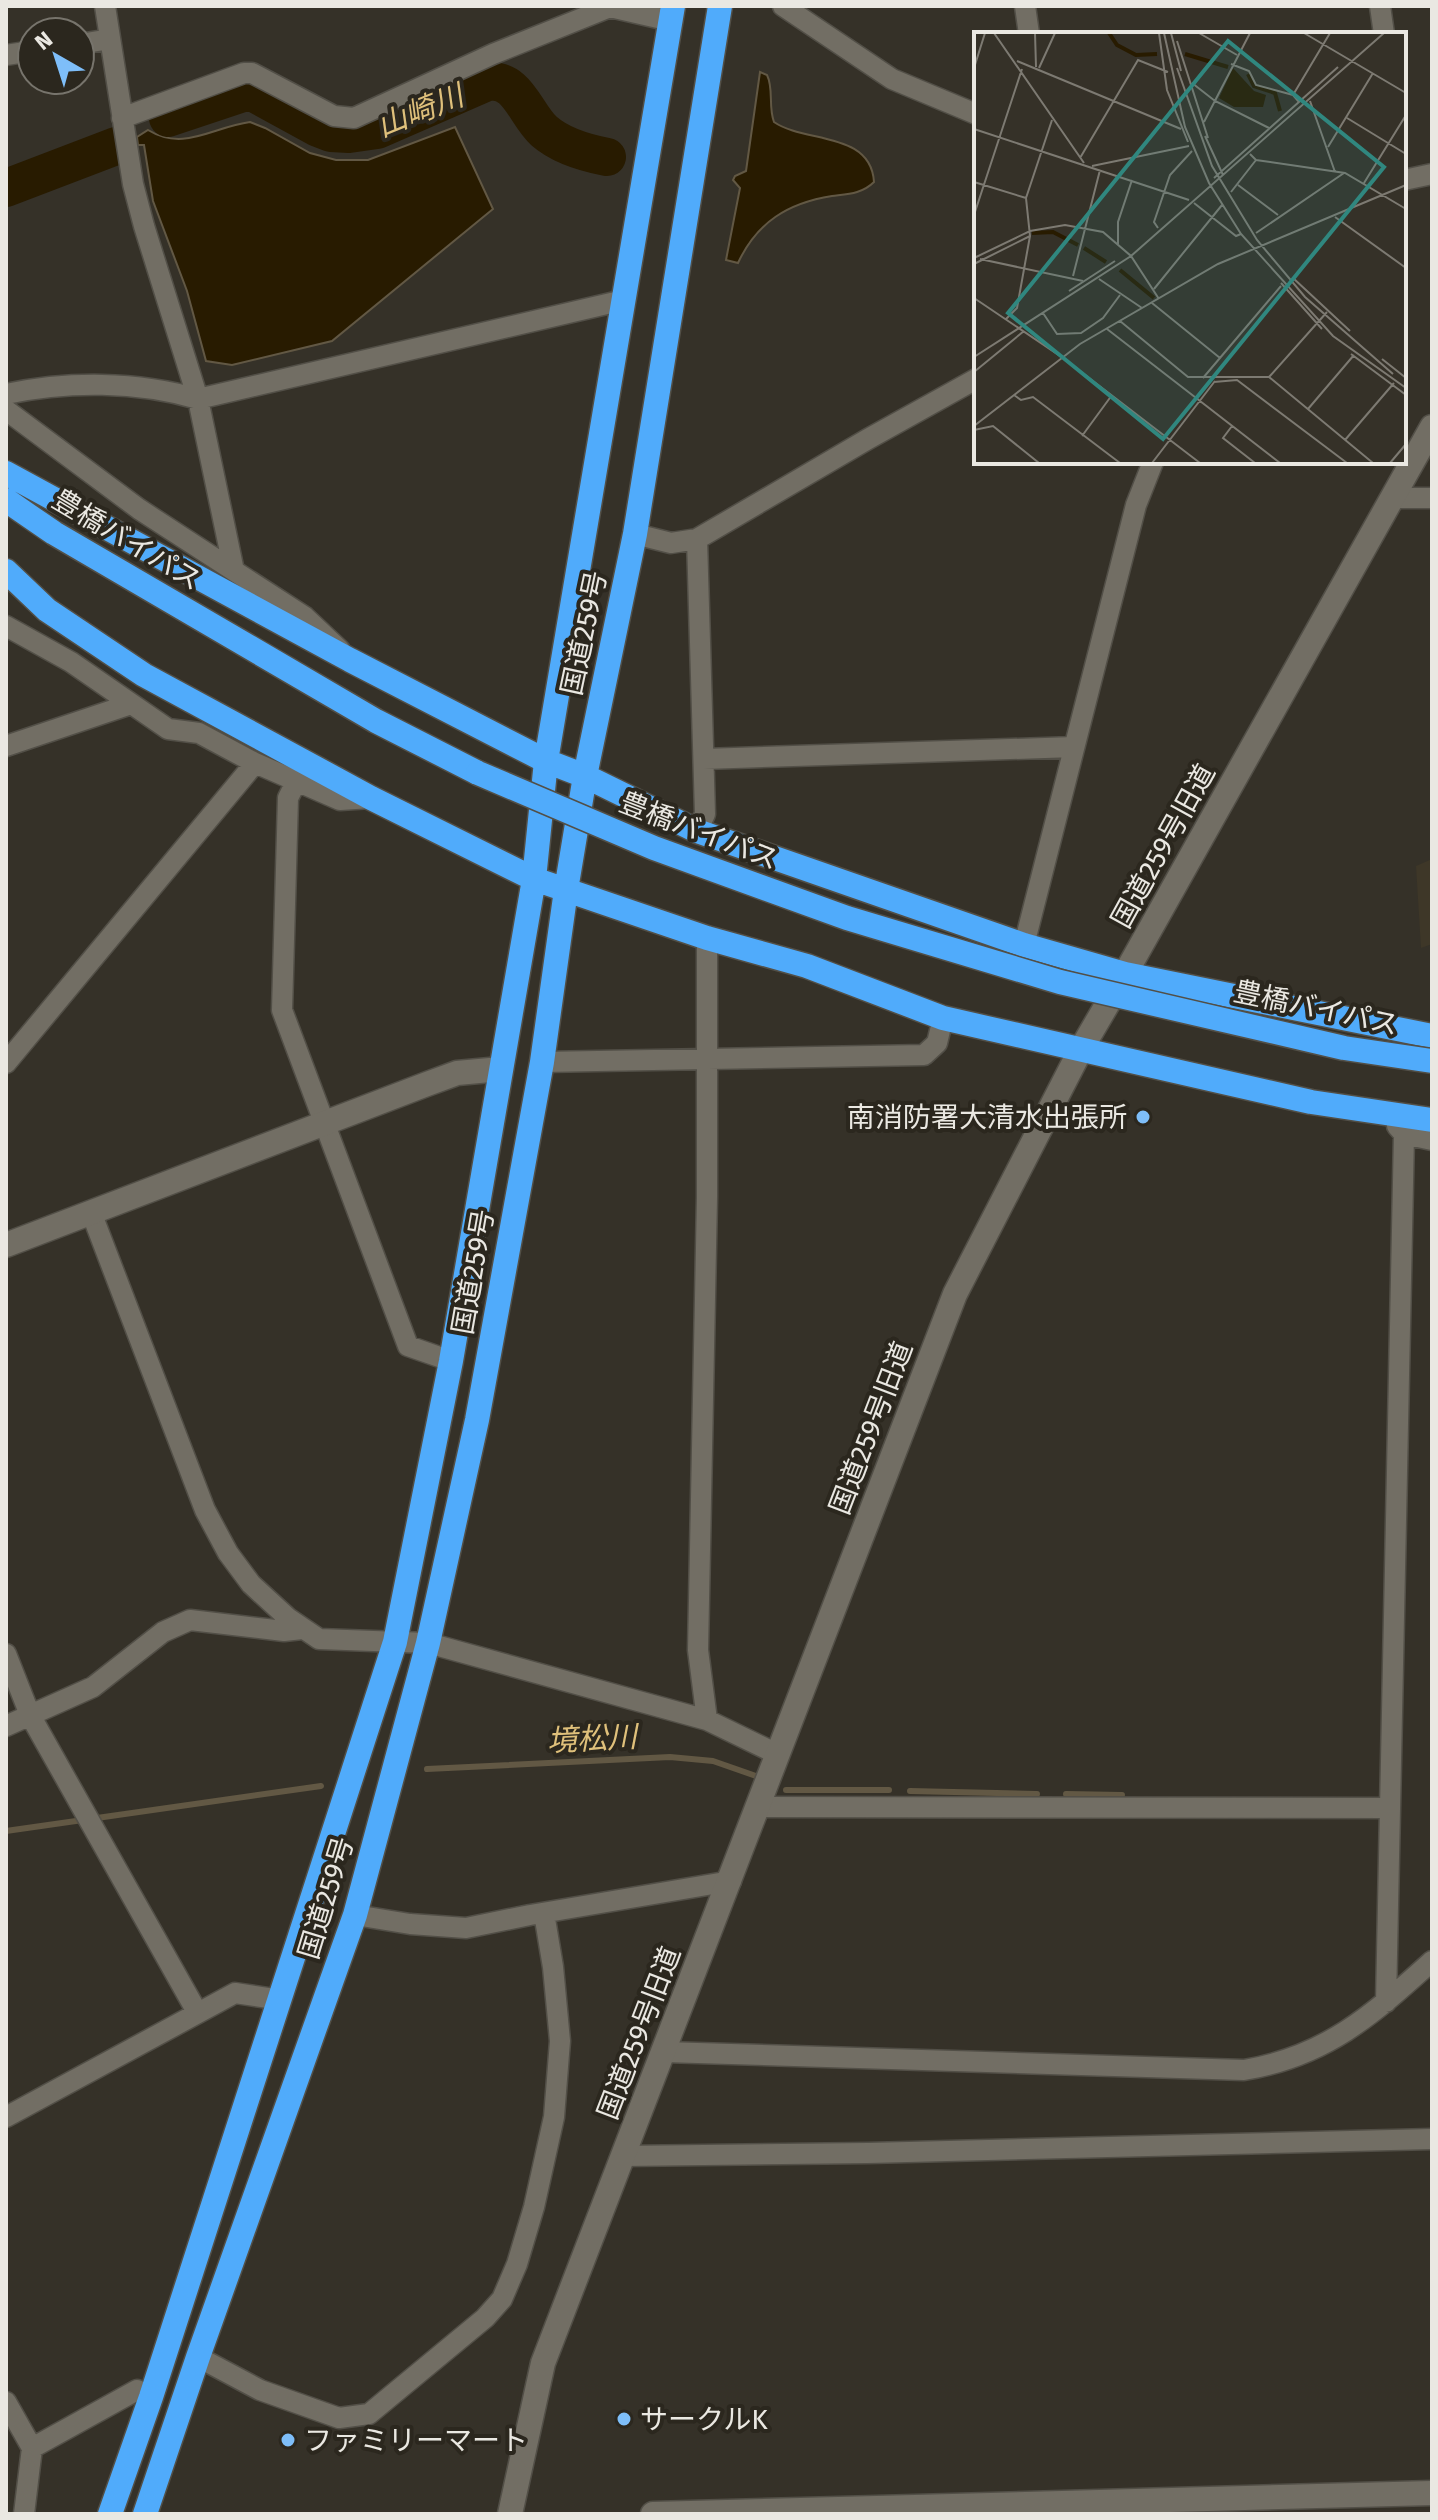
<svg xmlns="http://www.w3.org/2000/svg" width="1438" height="2520" viewBox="0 0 1438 2520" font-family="'Fira Sans','Noto Sans JP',sans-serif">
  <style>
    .built { fill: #3e3728 }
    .water { fill: #281b00; stroke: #625844; stroke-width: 2 }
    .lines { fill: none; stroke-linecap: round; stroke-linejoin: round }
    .stream { stroke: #625844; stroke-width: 6 }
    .river { stroke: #281b00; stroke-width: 38 }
    .street-casing { stroke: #524f47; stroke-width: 23 }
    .secondary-casing { stroke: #524f47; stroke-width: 27 }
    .highway-casing { stroke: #524f47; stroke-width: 27 }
    .street { stroke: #726e64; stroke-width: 20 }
    .secondary { stroke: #726e64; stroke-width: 24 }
    .highway { stroke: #50abfb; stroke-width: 24 }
    .highway-bridge-casing { stroke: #524f47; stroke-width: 27; stroke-linecap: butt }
    .highway-bridge { stroke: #50abfb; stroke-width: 24 }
    .poi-dot { fill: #7ebef9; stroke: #2b271e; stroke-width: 3 }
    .labels { text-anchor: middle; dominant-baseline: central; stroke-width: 8; stroke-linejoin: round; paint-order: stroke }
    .street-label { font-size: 28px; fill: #eae8e2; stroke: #2b271e }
    .poi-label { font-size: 28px; fill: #eae8e2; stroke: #2b271e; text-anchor: start }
    .water-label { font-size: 30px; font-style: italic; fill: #dfc07b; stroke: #2b271e }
    .inset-river { fill: none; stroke: #281b00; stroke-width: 4 }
    .inset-road { fill: none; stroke: #7d7a72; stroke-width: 2 }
    .view { fill: #30877f; fill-opacity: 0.15; stroke: #30877f; stroke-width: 4 }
    .inset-edge { fill: none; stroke: #eae8e2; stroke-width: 4 }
  </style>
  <rect width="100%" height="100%" fill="#353128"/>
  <path class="built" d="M1432 859V944L1421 948 1416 866Z"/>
  <path class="water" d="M760 72 767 75C774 89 768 106 774 122 804 143 871 131 874 182 862 194 847 194 832 196 788 203 757 222 738 263L726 260 740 188 733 180 735 176 746 171Z
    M250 122 265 128 310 153 336 160H368L455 127 493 209 332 341 232 365 206 361 187 291 153 201 144 145H138L137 137 148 130C184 152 212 127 250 122Z"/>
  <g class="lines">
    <path class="stream" d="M427 1769 670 1757 713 1761 756 1776
      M786 1790H889
      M910 1791 1037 1794
      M1066 1794 1122 1795
      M6 1831 321 1786"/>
    <path class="river" d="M168 118 243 93H254L318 128 331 133 349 134 377 130 487 82C518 77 525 114 544 131 561 146 586 153 607 157
      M6 188 116 146"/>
    <defs>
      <path id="street" d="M105 6 133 184 144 226 198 399 234 571
        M783 6 892 79 976 114
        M1025 6 1029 34
        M1380 6 1384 34
        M80 44 110 39
        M6 55 32 51
        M122 118 244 73H252L334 116 354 118 493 54 610 7 671 21
        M1404 180 1432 174
        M6 394C68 381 137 381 198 399L624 300
        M6 410 139 509 305 617 340 650
        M1393 498H1432
        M635 534 671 543 697 539 868 439 976 379
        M697 539 705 814 697 831
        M6 626 71 662 168 729 199 733 255 763 340 800 371 798
        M6 746 131 704
        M704 759 1074 747
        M296 782 288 798 282 1010 408 1346 451 1361
        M707 938V1197L698 1650 707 1720
        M1024 945 1136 505 1153 462
        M542 1062 924 1055 937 1043 943 1018
        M6 1063 255 763
        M1397 1126 1404 1134 1432 1140
        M91 1212 205 1510 228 1553 251 1584 288 1618 319 1639 428 1643 707 1720 777 1754
        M6 1654 30 1715 197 2012
        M6 1726 93 1687 163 1632 190 1620 284 1631 302 1629
        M757 1807 1390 1808
        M355 1915 410 1924 466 1928 530 1915 731 1881
        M1386 2002 1404 1134
        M664 2052 1244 2070C1327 2056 1372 2015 1432 1961
        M6 2117 235 1993 281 2000
        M623 2156 868 2153 1432 2139
        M198 2357 260 2390 339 2418 369 2414 485 2318 502 2299 517 2264 534 2207 554 2117 560 2041 553 1967 544 1913
        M6 2402 32 2448 24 2514
        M32 2448 137 2390 151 2397"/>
      <path id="secondary" d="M6 1245 427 1084 457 1073 501 1069
        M510 2514 543 2363 955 1294 1080 1051 1125 974 1432 427
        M653 2514 1432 2493"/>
      <path id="highway" d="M6 473 350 660 546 761 585 776 697 831 1024 945 1125 974 1432 1036
        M6 500 54 533 376 721 478 773
        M6 571 47 610 144 675 371 798 534 879 707 938 807 966 943 1018 1311 1102 1432 1120
        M110 2514 151 2397 395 1642 451 1361 534 879 546 761 673 6
        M145 2514 198 2357 355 1915 428 1643 477 1420 542 1062 566 890 585 776 635 534 720 6"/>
    </defs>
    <use href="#street" class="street-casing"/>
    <use href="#secondary" class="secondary-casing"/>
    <use href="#highway" class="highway-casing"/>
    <use href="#street" class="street"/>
    <use href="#secondary" class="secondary"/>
    <use href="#highway" class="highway"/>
    <defs>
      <path id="highway-bridge" d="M478 773 654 848 847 918 1060 982 1344 1048 1432 1061"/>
    </defs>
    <use href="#highway-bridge" class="highway-bridge-casing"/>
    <use href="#highway-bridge" class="highway-bridge"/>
  </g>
  <g class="poi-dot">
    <circle cx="1143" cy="1117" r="8"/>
    <circle cx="624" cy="2419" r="8"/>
    <circle cx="288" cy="2440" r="8"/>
  </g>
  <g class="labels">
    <g class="street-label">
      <text transform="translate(127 540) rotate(31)">豊橋バイパス</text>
      <text transform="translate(584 633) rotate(-78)">国道259号</text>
      <text transform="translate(699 831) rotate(21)">豊橋バイパス</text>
      <text transform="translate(1163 846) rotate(-61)">国道259号旧道</text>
      <text transform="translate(1316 1008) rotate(12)">豊橋バイパス</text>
      <text transform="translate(473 1272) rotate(-80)">国道259号</text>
      <text transform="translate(871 1428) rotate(-69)">国道259号旧道</text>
      <text transform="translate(326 1898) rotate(-73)">国道259号</text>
      <text transform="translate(639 2033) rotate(-69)">国道259号旧道</text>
    </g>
    <g class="poi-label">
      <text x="1127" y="1117" text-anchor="end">南消防署大清水出張所</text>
      <text x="640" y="2419">サークルK</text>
      <text x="304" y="2440">ファミリーマート</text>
    </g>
    <g class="water-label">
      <text transform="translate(420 111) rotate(-22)">山崎川</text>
      <text transform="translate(592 1739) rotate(-3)">境松川</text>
    </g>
  </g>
  <g transform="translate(974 32)">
    <rect width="432" height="432" fill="#353128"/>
    <path d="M259 36 280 59 292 63 289 75H260L245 66Z" fill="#281b00"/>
    <path class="inset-river" d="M135 1 143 13 162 23 183 22M211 22 254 35M274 42 280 54 301 61 306 79M58 201 79 200 104 213M110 216 132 230M146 238 180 266"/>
    <path class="inset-road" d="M20 1 110 131M61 1 62 35M185 1 193 58 214 110M190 1 211 95 235 151 267 202 359 304 432 356M197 1 207 39M225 1 263 23M330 1 432 61M203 9 234 106M43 29 207 97M257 32 275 39 282 53 319 63 325 70M0 36 11 1M65 36 81 1M203 36 238 134 283 208 331 265 419 342M218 51 241 69 295 96M319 63 356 1M336 69 361 140M373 86 432 122M230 90 276 1M0 97 215 168M231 104 249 143M354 115 399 41M276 122 282 128 371 141 432 177M106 126 164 28 194 40M118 134 215 114M240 146 364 35M0 150 52 166M390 151 432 83M264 153 304 183M257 160 282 128M220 171 262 204 267 202M0 183 48 37M361 185 432 236M184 196 180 190 196 143 218 119M282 201 370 141M144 212V190L158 148M0 226 56 199 91 193 129 200 157 224 185 267M6 227 109 249M0 232 56 204M99 244 126 138M319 246 376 299M125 247 168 276M307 251 348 297M180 257 248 173M95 259 141 229M0 266 89 326 226 431M178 271 246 326M69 281 83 302 107 301 129 286 146 263M32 287 43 276 56 204 52 166 78 88M146 289 214 345H295L399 431M133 297 306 431M377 322 432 363M0 325 157 224 410 1M408 327 432 346M0 340 50 299M295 345 353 280M229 346 307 254M240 350 263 348 373 431M40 363 47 368 59 365 146 431M334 377 380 323M0 394 106 312 244 232 432 153M258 394 249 406 281 431M0 398 19 394 65 431M108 404 138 363M371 408 420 351M178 431 241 349M416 431 432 412"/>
    <path class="view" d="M254 9 410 135 189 407 34 281Z"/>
    <rect width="432" height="432" class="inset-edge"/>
  </g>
  <rect width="1438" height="2520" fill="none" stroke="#eae8e2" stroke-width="16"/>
  <g transform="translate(56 56) rotate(321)"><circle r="38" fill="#2b271e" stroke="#77746c" stroke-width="2"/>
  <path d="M0-6L14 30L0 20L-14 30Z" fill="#7ebef9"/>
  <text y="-12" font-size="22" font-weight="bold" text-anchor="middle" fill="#eae8e2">N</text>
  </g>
</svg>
